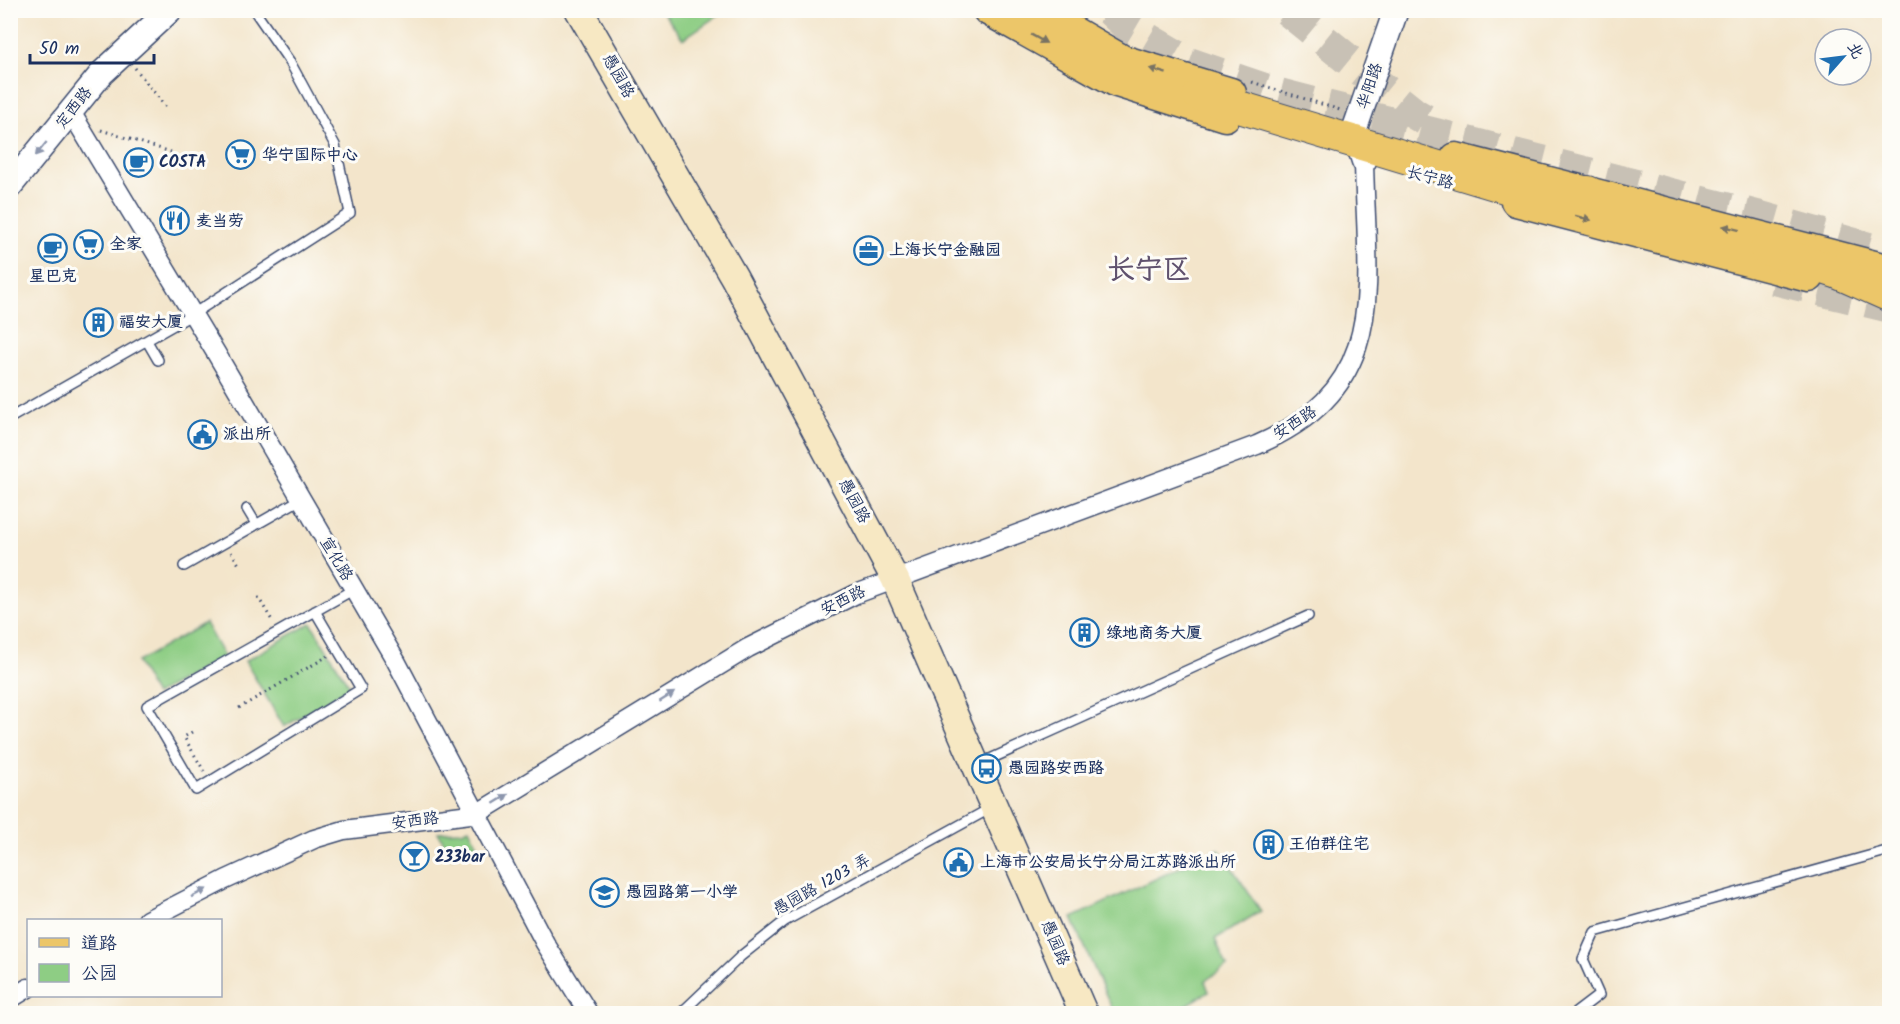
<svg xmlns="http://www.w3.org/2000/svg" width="1900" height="1024" viewBox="0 0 1900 1024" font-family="Kalam,'LXGW WenKai TC',sans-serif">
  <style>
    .green { fill: #8ecd84; stroke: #547e71; stroke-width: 1.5 }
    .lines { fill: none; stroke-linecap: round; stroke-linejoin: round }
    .trunk-tunnel { stroke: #c8c1b5; stroke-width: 32; stroke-dasharray: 32 16; stroke-linecap: butt }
    .service-casing { stroke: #3b4a6e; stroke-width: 12 }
    .minor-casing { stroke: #3b4a6e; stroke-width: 21 }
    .tertiary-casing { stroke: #3b4a6e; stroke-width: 27 }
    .secondary-casing { stroke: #3b4a6e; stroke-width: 30 }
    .primary-casing { stroke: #3b4a6e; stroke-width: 33 }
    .trunk-casing { stroke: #3b4a6e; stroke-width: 34 }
    .path { stroke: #3b4a6e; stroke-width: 3; stroke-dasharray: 1.5 4.5; stroke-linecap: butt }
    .service { stroke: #fff; stroke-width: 9 }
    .minor { stroke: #fff; stroke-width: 18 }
    .tertiary { stroke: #fff; stroke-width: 24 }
    .secondary { stroke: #f7e8c3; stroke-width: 27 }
    .primary { stroke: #ecc669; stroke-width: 30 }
    .trunk { stroke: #ecc669; stroke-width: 32 }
    .oneway { fill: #797363 }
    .oneway2 { fill: #8d97ae }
    .labels { text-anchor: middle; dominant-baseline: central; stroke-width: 6; stroke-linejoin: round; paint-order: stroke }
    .street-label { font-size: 16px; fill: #1b2f5e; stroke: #fdfcf7 }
    .poi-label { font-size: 16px; font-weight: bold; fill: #1b2f5e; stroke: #fdfcf7; text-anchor: start }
    .town-label { font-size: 28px; font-weight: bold; fill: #60526e; stroke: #fdfcf7 }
  </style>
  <rect width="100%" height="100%" fill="#fdfcf7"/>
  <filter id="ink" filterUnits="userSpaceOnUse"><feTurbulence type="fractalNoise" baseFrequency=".0167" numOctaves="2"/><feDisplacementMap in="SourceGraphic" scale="12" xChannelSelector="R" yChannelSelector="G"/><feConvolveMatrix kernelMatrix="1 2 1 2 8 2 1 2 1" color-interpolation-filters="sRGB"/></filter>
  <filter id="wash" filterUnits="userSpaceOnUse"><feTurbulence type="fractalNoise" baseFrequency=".008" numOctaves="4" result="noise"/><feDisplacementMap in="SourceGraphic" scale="24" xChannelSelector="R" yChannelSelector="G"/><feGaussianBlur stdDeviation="1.35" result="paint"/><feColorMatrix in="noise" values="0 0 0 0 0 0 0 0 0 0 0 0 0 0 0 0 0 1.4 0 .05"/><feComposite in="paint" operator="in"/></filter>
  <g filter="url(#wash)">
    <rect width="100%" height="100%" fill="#f3e5cb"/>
    <path class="green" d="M662 11H724L683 39Z
      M205 623 224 657 155 695 137 662Z
      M311 623 350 687 284 727 245 661Z
      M469 828 477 844 452 857 438 832 462 831Z
      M1219 849 1261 911 1215 939 1227 966 1205 981 1209 992 1173 1013H1114L1072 918Z"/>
  </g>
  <g filter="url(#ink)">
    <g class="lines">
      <path class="trunk-tunnel" d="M1110 10 1128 27 1189 63 1279 94 1757 216 1890 254
        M1287 10 1415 114 1438 127
        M1774 279 1890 307"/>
      <defs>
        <path id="service" d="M147 341 158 360
          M10 418 193 314 350 213 335 145 290 62 254 10
          M247 509 256 524
          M184 566 301 499
          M315 611 361 689 196 790 147 706 349 592 354 589
          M979 764 1308 616
          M680 1014 741 956 785 921 991 808
          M1574 1014 1599 995 1583 959 1595 932 1890 850"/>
        <path id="minor" d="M71 112 216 353 396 661 545 943 589 1014
          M147 920 225 880 314 839 344 830 478 813 748 648 856 594 1257 445C1393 386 1366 286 1364 161
          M10 999 28 988"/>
        <path id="tertiary" d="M1364 161 1354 131 1396 10
          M10 186 102 73 170 10"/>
        <path id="secondary" d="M579 10 734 277 895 579 1084 1014"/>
        <path id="primary" d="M988 10 1117 82 1225 116
          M1036 10 1122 60 1231 93
          M1456 158 1890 270
          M1516 201 1809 277"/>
        <path id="trunk" d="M1199 95 1538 197 1588 192
          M1766 249 1836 272 1890 296"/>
      </defs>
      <use href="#service" class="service-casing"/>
      <use href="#minor" class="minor-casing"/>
      <use href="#tertiary" class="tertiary-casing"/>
      <use href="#secondary" class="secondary-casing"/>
      <use href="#primary" class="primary-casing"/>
      <use href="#trunk" class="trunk-casing"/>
      <path class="path" d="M135 68 168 110
        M1252 82 1340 110
        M101 130 171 152
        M231 552 240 566
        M258 597 273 622
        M239 708 328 656
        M192 732 184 737 204 771"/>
      <use href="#service" class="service"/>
      <use href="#minor" class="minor"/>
      <use href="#tertiary" class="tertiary"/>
      <use href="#secondary" class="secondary"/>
      <use href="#primary" class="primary"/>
      <use href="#trunk" class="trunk"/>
    </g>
    <defs><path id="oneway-solid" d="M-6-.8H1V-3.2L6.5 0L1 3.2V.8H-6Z" transform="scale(1.5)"/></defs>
    <g class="oneway">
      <use href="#oneway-solid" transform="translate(1039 39) rotate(29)"/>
      <use href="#oneway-solid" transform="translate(1158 71) rotate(-163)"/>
      <use href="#oneway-solid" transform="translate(1583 218) rotate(15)"/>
      <use href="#oneway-solid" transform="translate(1731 228) rotate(-166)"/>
    </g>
    <g class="oneway2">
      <use href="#oneway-solid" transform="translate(41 149) rotate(129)"/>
      <use href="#oneway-solid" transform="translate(667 697) rotate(-32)"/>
      <use href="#oneway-solid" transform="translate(501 799) rotate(-32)"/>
      <use href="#oneway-solid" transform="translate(199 893) rotate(-27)"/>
    </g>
  </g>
  <defs>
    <symbol id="supermarket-ring" viewBox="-11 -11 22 22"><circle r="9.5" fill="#fdfcf7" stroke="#1f6fb2" stroke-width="1.5"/><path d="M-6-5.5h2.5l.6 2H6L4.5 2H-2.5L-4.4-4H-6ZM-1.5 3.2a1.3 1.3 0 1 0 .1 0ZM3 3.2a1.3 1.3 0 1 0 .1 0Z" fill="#1f6fb2"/></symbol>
    <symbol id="cafe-ring" viewBox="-11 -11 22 22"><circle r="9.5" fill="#fdfcf7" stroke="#1f6fb2" stroke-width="1.5"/><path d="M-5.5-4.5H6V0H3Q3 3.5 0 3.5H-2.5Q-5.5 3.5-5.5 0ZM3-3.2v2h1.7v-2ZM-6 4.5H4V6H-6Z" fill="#1f6fb2"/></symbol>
    <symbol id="restaurant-ring" viewBox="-11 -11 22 22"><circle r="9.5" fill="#fdfcf7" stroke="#1f6fb2" stroke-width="1.5"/><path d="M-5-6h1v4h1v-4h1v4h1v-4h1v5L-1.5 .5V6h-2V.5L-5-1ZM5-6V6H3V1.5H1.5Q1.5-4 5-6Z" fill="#1f6fb2"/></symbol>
    <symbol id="office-ring" viewBox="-11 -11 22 22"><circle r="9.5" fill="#fdfcf7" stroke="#1f6fb2" stroke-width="1.5"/><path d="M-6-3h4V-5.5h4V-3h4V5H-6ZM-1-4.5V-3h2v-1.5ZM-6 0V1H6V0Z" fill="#1f6fb2"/></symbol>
    <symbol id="building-ring" viewBox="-11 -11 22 22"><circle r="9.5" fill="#fdfcf7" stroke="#1f6fb2" stroke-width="1.5"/><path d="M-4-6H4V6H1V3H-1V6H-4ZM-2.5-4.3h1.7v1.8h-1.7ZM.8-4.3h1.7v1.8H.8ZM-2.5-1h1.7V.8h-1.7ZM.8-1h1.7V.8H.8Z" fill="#1f6fb2"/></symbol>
    <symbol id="civic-ring" viewBox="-11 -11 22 22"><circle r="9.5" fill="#fdfcf7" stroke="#1f6fb2" stroke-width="1.5"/><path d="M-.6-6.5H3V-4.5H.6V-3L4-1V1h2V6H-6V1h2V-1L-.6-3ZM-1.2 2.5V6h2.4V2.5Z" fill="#1f6fb2"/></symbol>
    <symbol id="bus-ring" viewBox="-11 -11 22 22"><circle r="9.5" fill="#fdfcf7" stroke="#1f6fb2" stroke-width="1.5"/><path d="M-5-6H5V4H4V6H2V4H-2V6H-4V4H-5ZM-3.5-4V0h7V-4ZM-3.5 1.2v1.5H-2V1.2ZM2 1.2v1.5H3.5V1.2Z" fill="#1f6fb2"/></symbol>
    <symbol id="bar-ring" viewBox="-11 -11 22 22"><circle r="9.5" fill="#fdfcf7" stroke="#1f6fb2" stroke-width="1.5"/><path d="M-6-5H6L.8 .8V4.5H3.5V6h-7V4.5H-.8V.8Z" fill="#1f6fb2"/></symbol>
    <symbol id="school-ring" viewBox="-11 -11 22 22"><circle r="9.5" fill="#fdfcf7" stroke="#1f6fb2" stroke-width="1.5"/><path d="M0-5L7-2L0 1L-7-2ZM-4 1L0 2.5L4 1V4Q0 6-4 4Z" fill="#1f6fb2"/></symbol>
  </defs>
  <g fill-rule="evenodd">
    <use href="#supermarket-ring" x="224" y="138" width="33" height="33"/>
    <use href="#cafe-ring" x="122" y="146" width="33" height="33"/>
    <use href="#restaurant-ring" x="158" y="204" width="33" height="33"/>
    <use href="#supermarket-ring" x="72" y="228" width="33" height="33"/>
    <use href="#cafe-ring" x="36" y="232" width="33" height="33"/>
    <use href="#office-ring" x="852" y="234" width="33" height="33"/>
    <use href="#building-ring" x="82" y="306" width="33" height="33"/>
    <use href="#civic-ring" x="186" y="418" width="33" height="33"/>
    <use href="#building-ring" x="1068" y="616" width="33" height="33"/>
    <use href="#bus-ring" x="970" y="752" width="33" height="33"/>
    <use href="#building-ring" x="1252" y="828" width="33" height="33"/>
    <use href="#bar-ring" x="398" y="840" width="33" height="33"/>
    <use href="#civic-ring" x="942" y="846" width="33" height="33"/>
    <use href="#school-ring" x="588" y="876" width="33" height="33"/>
  </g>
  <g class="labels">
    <g class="street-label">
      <text transform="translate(618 76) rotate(61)">愚园路</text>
      <text transform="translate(1370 86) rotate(-71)">华阳路</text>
      <text transform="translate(74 108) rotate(-52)">定西路</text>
      <text transform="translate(1430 178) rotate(15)">长宁路</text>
      <text transform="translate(1295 423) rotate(-33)">安西路</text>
      <text transform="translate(854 501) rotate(62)">愚园路</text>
      <text transform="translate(336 559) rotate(59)">宣化路</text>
      <text transform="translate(843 601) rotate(-26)">安西路</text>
      <text transform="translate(415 821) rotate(-7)">安西路</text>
      <text transform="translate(822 885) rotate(-29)">愚园路 1203 弄</text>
      <text transform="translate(1055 943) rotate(67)">愚园路</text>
    </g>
    <g class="poi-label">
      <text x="262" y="155">华宁国际中心</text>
      <text x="159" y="162">COSTA</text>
      <text x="196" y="221">麦当劳</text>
      <text x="110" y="244">全家</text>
      <text x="889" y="250">上海长宁金融园</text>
      <text x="53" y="276" text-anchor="middle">星巴克</text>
      <text x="119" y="322">福安大厦</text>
      <text x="223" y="434">派出所</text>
      <text x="1106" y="633">绿地商务大厦</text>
      <text x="1008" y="768">愚园路安西路</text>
      <text x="1289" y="844">王伯群住宅</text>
      <text x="435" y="857">233bar</text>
      <text x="980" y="862">上海市公安局长宁分局江苏路派出所</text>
      <text x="626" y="892">愚园路第一小学</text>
    </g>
    <g class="town-label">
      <text x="1149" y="270">长宁区</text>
    </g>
  </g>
  <rect width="1900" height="1024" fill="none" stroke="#fdfcf7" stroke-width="36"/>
  <rect x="27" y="919" width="195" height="78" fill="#fdfcf7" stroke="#a3aaba" stroke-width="1.5"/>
  <rect x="39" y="938" width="30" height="9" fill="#ecc669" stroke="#a3aaba" stroke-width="1.5"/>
  <text x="81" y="949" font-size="18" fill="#1b2f5e">道路</text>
  <rect x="39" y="964" width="30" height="18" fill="#8ecd84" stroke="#a3aaba" stroke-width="1.5"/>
  <text x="81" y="979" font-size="18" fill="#1b2f5e">公园</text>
  <g transform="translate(1843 57) rotate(62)"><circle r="28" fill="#fdfcf7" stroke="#a3aaba" stroke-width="1.5"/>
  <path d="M0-4.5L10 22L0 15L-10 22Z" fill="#1f6fb2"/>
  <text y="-9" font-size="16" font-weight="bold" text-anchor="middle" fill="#1b2f5e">北</text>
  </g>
  <path d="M30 54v9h124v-9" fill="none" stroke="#1b2f5e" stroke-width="3"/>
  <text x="39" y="54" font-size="18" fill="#1b2f5e" stroke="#fdfcf7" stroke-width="4.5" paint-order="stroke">50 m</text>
</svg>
